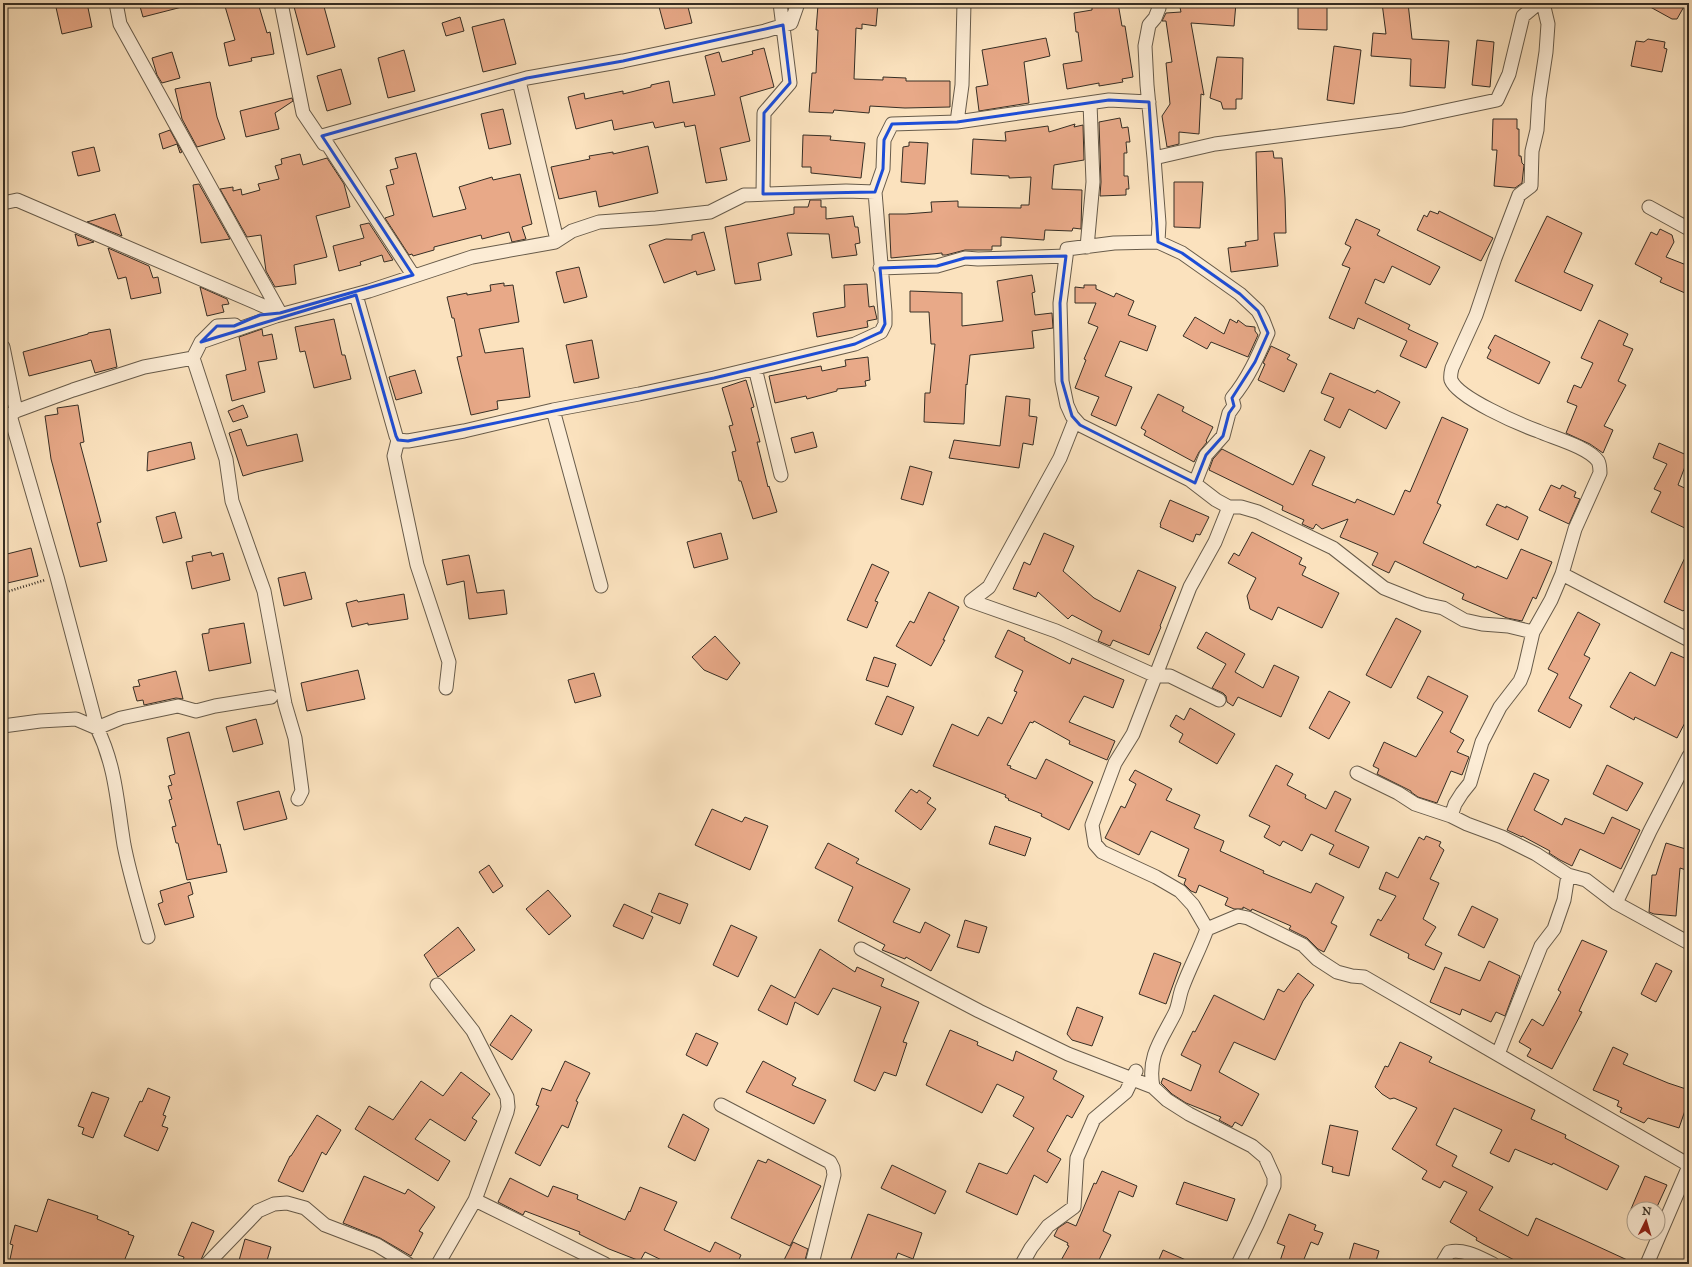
<svg xmlns="http://www.w3.org/2000/svg" width="1692" height="1267" viewBox="0 0 1692 1267" font-family="'IM FELL Great Primer',serif">
  <style>
    .building { fill: #e8a988; stroke: #362e24 }
    .lines { fill: none; stroke-linecap: round; stroke-linejoin: round }
    .street-casing { stroke: #675b4a; stroke-width: 15 }
    .path { stroke: #362e24; stroke-width: 2.5; stroke-dasharray: 1 2; stroke-linecap: butt }
    .street { stroke: #fcecd5; stroke-width: 13 }
    .marked { fill: none; stroke: #1d4ed8; stroke-width: 3; stroke-linejoin: round }
  </style>
  <rect width="100%" height="100%" fill="#fbe2be"/>
  <filter id="stains"><feTurbulence type="fractalNoise" baseFrequency=".005" numOctaves="4"/><feColorMatrix values="0 0 0 0 .2 0 0 0 0 .09 0 0 0 0 .02 0 0 0 .5 -.17"/></filter>
  <radialGradient id="worn" r=".72"><stop offset=".6" stop-color="#630" stop-opacity="0"/><stop offset="1" stop-color="#630" stop-opacity=".3"/></radialGradient>
  <path class="building" d="M55 3H87L92 27 62 34Z
    M139 3H182V7L143 17Z
    M224 3H258L267 33 270 32 274 54 251 58 252 61 229 66 224 43 235 40Z
    M293 3H323L335 47 307 55Z
    M658 3H687L692 23 665 29Z
    M823 3H878L876 26 862 24V29L856 28 854 79 883 80V77L906 78V81H950V107L905 108 870 106 869 113 834 110 833 113 809 112 812 73H816L818 30H816L818 5H822Z
    M1092 3H1118L1122 26H1125L1133 77 1122 79 1123 82 1099 86V83L1067 89 1063 64 1082 61 1078 32H1076L1074 13 1092 10Z
    M1179 3H1236L1234 26 1191 23 1204 95 1201 94 1199 134 1179 132V144L1167 147 1162 116 1170 104 1166 63 1172 62 1166 21H1162L1166 13 1181 12Z
    M1298 3H1327V30L1298 29Z
    M1382 3H1408L1412 39 1449 41 1445 88 1410 86 1411 59 1371 56 1373 33 1386 34Z
    M1643 3H1686L1677 19H1672Z
    M460 17 464 31 446 36 442 23Z
    M504 19 516 64 483 72 472 27Z
    M1046 38 1050 56 1024 62 1029 103 979 111 976 87 988 85 982 50Z
    M1648 39 1665 42 1664 48 1667 49 1662 72 1631 66 1636 41 1644 42Z
    M1477 40 1494 42 1490 87 1472 85Z
    M1334 46 1361 50 1354 104 1327 100Z
    M764 48 774 87 740 97 750 141 720 148 727 180 706 183 695 125 685 127 684 122 655 128 653 122 614 130 612 120 576 129 568 97 584 93 585 99 623 91V94L651 87V85L669 81 673 103 715 95 705 56 719 52 722 62 753 54 752 51Z
    M404 50 415 91 388 98 378 58Z
    M172 52 180 78 162 83 157 75 152 58Z
    M1217 57 1243 58 1242 99H1236V109H1223L1221 102 1210 98Z
    M341 69 351 104 327 111 317 76Z
    M210 82 217 117 225 139 197 147 182 119 175 89Z
    M292 98 293 101 275 113 279 129 246 137 240 111Z
    M503 109 511 144 489 149 481 114Z
    M1120 118 1122 128 1128 127 1130 142H1126L1127 153H1124V176H1128L1129 189H1126V195L1100 196 1101 182 1099 122Z
    M1493 119H1517V129H1519V156H1521L1522 163 1524 165 1522 183 1515 188 1494 186 1497 150H1492Z
    M1075 124 1074 127 1083 125 1084 160 1054 165 1052 187V189L1082 190 1081 229 1073 228 1072 231 1045 230 1044 240 1001 237V246H992V250H965L946 255H942V253L891 258 889 214H906L932 212 931 202 958 201V207L1021 208V205H1029L1031 177 1009 178V176L971 174 973 139 1006 141 1005 132 1048 126 1049 132Z
    M170 130 182 152 180 153 177 144 163 149 159 134Z
    M803 135 831 136 830 140 865 143 861 178 811 173V167H802Z
    M909 142 928 143 925 184 901 182 903 147 909 146Z
    M648 146 658 193 599 207 596 191 559 199 551 167 590 159 589 156 613 152V154Z
    M94 147 100 171 78 176 72 152Z
    M1273 151 1274 158H1282L1285 198 1286 233H1274L1278 266 1231 272 1228 248 1246 246 1245 242 1258 240 1256 152Z
    M416 153 433 217 466 209 459 187 492 177 493 180 520 174 532 224 522 227 526 239 512 242 509 232 482 239 481 235 434 247V250L413 256 412 254 409 255 385 218 394 215 386 186 394 184 390 170 398 168 395 158Z
    M300 154 303 165 327 158 344 184 350 207 316 216 327 257 294 265 296 284 275 287 266 271 261 235 247 237 220 189 233 187V191L241 189 242 195 260 190 258 184 279 179 275 166 282 164 281 159Z
    M1174 182H1203L1200 228 1174 227Z
    M199 184 230 239 201 243 193 185Z
    M810 200H821V207H826V219L853 216 855 227H858L860 243 855 244 857 255 832 258 829 234 787 233 792 255 758 263 761 280 735 284 725 227 794 214V207H808Z
    M1430 211 1438 214 1439 211 1493 238 1481 261 1417 230 1424 215 1427 217Z
    M115 214 122 236 87 222Z
    M1547 216 1582 233 1564 272 1593 285 1581 311 1515 281Z
    M1356 219 1380 230 1377 235 1440 267 1430 285 1392 266 1384 283 1375 279 1365 303 1410 325 1408 329 1438 343 1426 368 1400 356 1407 341 1358 318 1354 329 1329 318 1350 268 1342 265 1351 247 1345 244Z
    M369 223 393 260 384 262 382 255 360 262 361 265 339 271 333 246 364 238 360 225Z
    M1660 229 1672 235 1674 242 1666 257 1689 266V283L1685 293 1660 282 1662 278 1635 264 1651 232 1657 235Z
    M704 232 715 270 697 275 696 271 664 283 649 245 666 239 692 240V235Z
    M75 234 94 242 78 246Z
    M108 248 149 266 153 278 158 277 161 293 131 299 126 277 118 279Z
    M579 267 587 297 564 303 556 272Z
    M1032 275 1035 292 1032 293 1035 315 1052 313 1053 328 1032 331 1034 348 970 355 967 385 966 384 964 424 924 422 925 393H930L935 344H931L929 312H910V291L962 293V326L1003 321 997 281Z
    M504 283V286L513 285 519 322 479 329 485 353 523 348 530 397 497 401 498 409 471 415 457 357 462 356 454 318H452L447 297 467 293V295L491 291 490 285Z
    M867 284 869 307 874 306 877 319 867 321 868 327 817 337 813 313 845 307 844 285Z
    M1084 285H1096V289L1114 297 1116 293 1134 301 1128 315 1156 326 1147 351 1120 341 1105 376 1132 387 1116 426 1091 415 1099 397 1075 388 1086 360 1084 359 1098 327 1088 323 1096 303H1075V287L1084 288Z
    M200 287 227 299 229 304 222 305 224 312 207 316Z
    M1195 317 1224 334 1230 319 1237 323 1238 320 1246 326 1255 327V331L1258 335 1248 357 1211 342 1207 349 1183 336Z
    M334 319 342 355H345L351 379 314 388 305 351 300 352 295 327Z
    M1599 320 1628 334 1623 345 1633 349 1618 381 1626 385 1604 426 1613 430 1603 453 1590 444 1566 433 1577 406 1567 402 1574 385 1581 388 1593 363 1581 358Z
    M110 329 117 367 95 373 91 360 29 376 23 352 88 334V333Z
    M262 329 263 336 272 334 277 359 258 362 265 392 232 401 226 375 246 370 239 337Z
    M1495 335 1550 362 1539 384 1487 358 1491 350 1488 348Z
    M592 340 599 378 574 383 566 345Z
    M1271 346 1290 355 1287 359 1297 364 1284 392 1258 380 1265 364 1263 363Z
    M868 357 870 380 865 381 866 386 837 389V391L807 399 806 396 775 403 769 376 821 366 822 371 846 366 845 360Z
    M415 370 422 393 396 400 389 377Z
    M1330 373 1375 393 1377 390 1400 402 1386 429 1349 409 1340 428 1324 420 1334 398 1321 393Z
    M746 380 754 407 751 408 760 442H757L768 487 769 486 777 512 753 519 741 481H739L732 452 736 451 729 426 733 425 722 388Z
    M1158 394 1184 407 1182 411 1213 427 1206 441 1207 442 1199 452 1194 462 1144 435 1146 431 1141 428Z
    M1006 396 1030 399 1029 416 1037 417 1033 445 1023 443 1019 468 949 458 954 440 1000 446Z
    M78 405 84 442 80 443 101 522 97 523 107 561 80 567 51 459 45 416 58 414 57 408Z
    M243 405 248 417 233 422 228 411Z
    M1442 417 1468 429 1437 503 1441 505 1423 543 1476 568 1477 566 1507 579 1521 549 1552 562 1536 599 1533 597 1522 621 1507 618 1462 599 1464 594 1395 561 1389 573 1372 565 1378 553 1340 537 1348 519 1322 529 1316 524 1313 529 1302 524 1304 520 1282 510 1283 506 1209 470 1213 459 1222 449 1293 485 1310 450 1325 457 1312 485 1355 503 1357 499 1394 515 1405 490 1410 492Z
    M241 429 247 446 297 434 303 461 256 472 243 476 229 433Z
    M813 432 817 447 795 453 791 438Z
    M191 442 195 459 147 471 148 452Z
    M1659 443 1689 456 1678 485 1689 490V530L1651 512 1661 492 1654 489 1667 464 1653 458Z
    M910 466 932 472 923 505 901 499Z
    M1551 485 1560 489 1562 485 1576 492 1574 497 1580 499 1569 524 1539 510Z
    M1170 500 1209 517 1200 535 1196 534 1193 542 1160 527 1161 525 1160 524Z
    M1497 504 1506 508V506L1528 517 1518 540 1486 525Z
    M175 512 182 538 163 543 156 517Z
    M1252 532 1302 558 1299 564 1306 567 1302 575 1339 593 1322 628 1278 607 1272 620 1250 609 1247 596 1256 578 1228 563 1234 553 1239 556Z
    M721 533 728 559 694 568 687 542Z
    M1044 533 1074 546 1063 571 1094 598 1120 612 1138 570 1176 587 1160 626 1161 627 1149 655 1113 640 1110 646 1098 641 1102 631 1072 615 1068 619 1038 592 1036 597 1013 589 1024 562 1030 565Z
    M31 548 38 576 3 584V555Z
    M1689 549V612L1684 610 1683 611 1664 602Z
    M211 552 212 556 223 553 230 580 192 589 186 562 193 561 192 556Z
    M469 555 477 593 504 590 507 614 469 619 464 581 447 585 442 560Z
    M872 564 889 572 875 601 878 602 867 628 847 620Z
    M305 572 312 599 284 606 278 578Z
    M929 592 959 607 943 640H945L931 666 896 646 910 621 914 623Z
    M404 594 408 619 368 625V623L352 627 346 603 357 600 358 602Z
    M1578 612 1600 624 1584 655 1590 658 1569 698 1582 705 1570 728 1538 711 1558 674 1548 669Z
    M1396 618 1421 631 1391 688 1366 675Z
    M244 623 251 663 209 671 202 634 209 633V629Z
    M1008 630 1025 638 1024 640 1070 664 1072 658 1124 680 1113 708 1084 696 1069 722 1115 741 1107 760 1069 744 1070 741 1034 721 1033 723 1030 722 1007 765 1011 766 1010 768 1036 779 1046 759 1093 782 1069 830 1041 816 1042 814 1008 800 1009 799 1005 797 1006 795 933 766 952 724 978 736 988 717 1002 724 1017 692 1014 691 1023 671 995 657Z
    M1206 632 1245 654 1235 672 1263 688 1274 665 1299 677 1281 717 1238 697 1233 706 1227 702 1226 696 1223 693 1212 688 1226 664 1197 648Z
    M715 636 740 663 727 680 704 670 692 657Z
    M1671 652 1689 660V715L1677 738 1635 717 1634 720 1610 707 1630 672 1655 686Z
    M874 657 896 664 888 687 866 680Z
    M358 670 365 699 307 711 301 683Z
    M176 671 183 699 176 698 144 705 143 700 137 701 133 687 140 686 138 680Z
    M594 673 601 696 575 703 568 680Z
    M1428 676 1468 696 1450 732 1464 740 1457 752 1469 757 1462 775 1451 771 1437 803 1418 797 1411 792V791L1377 774 1379 769 1373 766 1384 742 1416 757 1443 712 1417 698Z
    M1329 691 1350 702 1329 739 1309 728Z
    M887 696 914 707 902 735 875 724Z
    M1190 708 1235 734 1217 764 1179 742 1183 734 1170 726 1176 715 1184 720Z
    M256 719 263 744 233 752 226 727Z
    M189 732 218 845 220 844 227 872 187 880 178 843H176L172 827 176 826 169 800 172 799 168 786 172 785 169 776 175 774 167 738Z
    M1276 765 1293 774 1287 785 1306 795 1305 798 1326 809 1335 791 1351 799 1335 831 1369 847 1359 868 1329 854 1334 845 1311 834 1302 851 1283 841 1280 846 1264 837 1270 826 1249 816Z
    M1607 765 1643 783 1627 811 1593 794Z
    M1135 770 1172 789 1166 800 1200 815 1194 828 1224 841 1220 851 1264 871 1263 873 1311 893 1316 883 1344 897 1331 923 1337 926 1324 952 1318 949 1307 938 1289 929 1291 926 1252 909 1251 911 1243 907V909H1234L1225 905 1228 898 1199 885 1196 893 1191 891 1184 884 1186 879 1178 876 1189 849 1151 831 1139 855 1105 838 1121 806 1125 808 1136 784 1129 780Z
    M1534 773 1549 780 1534 810 1562 825 1565 818 1604 834 1612 817 1640 830 1621 869 1580 849 1572 866 1560 860 1549 853 1550 851 1522 836V837L1507 830Z
    M911 789 917 793 919 790 931 798 927 803 936 809 921 830 895 811Z
    M279 791 287 819 244 830 237 802Z
    M712 809 742 822 745 817 768 826 750 870 695 845Z
    M995 826 1031 838 1025 856 989 844Z
    M1426 836 1441 842 1439 846 1444 850 1430 879 1439 883 1423 919 1436 927 1425 945 1442 953 1434 970 1408 958 1409 954 1370 935 1378 919 1381 921 1396 896 1379 889 1386 872 1398 878 1419 837 1424 840Z
    M828 843 859 859 856 863 910 889 893 922 920 933 925 922 950 935 931 971 906 957 905 959 882 950 885 945 838 921 853 887 815 868Z
    M1666 843 1689 850V859L1686 870 1680 868 1676 916 1654 914 1649 912 1652 875H1656Z
    M489 865 503 886 493 893 479 872Z
    M190 882 193 894 188 896 194 917 165 925 158 904 163 902 160 891Z
    M548 890 571 916 549 935 526 909Z
    M659 893 688 904 680 924 651 912Z
    M624 904 653 917 643 939 613 926Z
    M1472 906 1498 919 1484 948 1458 935Z
    M965 920 987 927 979 953 957 947Z
    M731 925 757 937 738 977 713 965Z
    M458 927 475 950 438 977 424 955Z
    M1582 940 1607 951 1579 1011 1582 1012 1552 1069 1527 1056 1531 1049 1519 1042 1532 1019 1543 1026 1561 992 1558 990Z
    M820 949 855 972 857 967 884 979 881 986 919 1002 903 1042 907 1043 896 1076 884 1072 875 1091 854 1081 881 1007 833 988 818 1015 795 1002 787 1025 758 1010 771 985 795 998Z
    M1154 953 1181 963 1166 1004 1139 994Z
    M1489 961 1520 976 1505 1016 1496 1012 1491 1022 1462 1009 1460 1015 1430 1002 1445 967 1480 981Z
    M1656 963 1672 971 1656 1002 1641 994Z
    M1298 973 1314 985 1303 1001 1275 1060 1234 1042 1219 1072 1259 1094 1242 1126 1235 1122 1232 1127 1219 1120 1221 1117 1186 1103 1172 1094 1161 1083 1163 1078 1191 1091 1201 1065 1181 1055 1193 1031 1195 1032 1214 995 1264 1020 1278 989 1284 992Z
    M1077 1007 1103 1017 1092 1046 1072 1040 1067 1034Z
    M511 1015 532 1030 512 1060 490 1045Z
    M950 1030 978 1042 977 1045 1013 1061 1016 1051 1057 1071 1053 1079 1084 1096 1072 1118 1067 1115 1047 1151 1061 1159 1047 1183 1034 1175 1017 1215 966 1192 979 1163 1007 1174 1034 1128 1013 1116 1024 1097 997 1084 982 1113 926 1085Z
    M696 1033 718 1043 707 1066 686 1055Z
    M1400 1042 1432 1057 1429 1062 1535 1110 1531 1119 1566 1135 1565 1138 1619 1166 1607 1190 1553 1163 1552 1165 1515 1149 1509 1162 1490 1153 1502 1130 1454 1108 1436 1145 1457 1156 1452 1166 1493 1187 1479 1210 1528 1236 1536 1218 1636 1264H1522L1483 1244 1476 1240 1477 1238 1450 1222 1467 1192 1444 1181 1440 1188 1422 1179 1427 1171 1392 1149 1417 1108 1394 1098 1390 1099 1382 1094 1375 1087 1385 1066 1388 1067Z
    M1613 1047 1628 1054 1623 1064 1668 1083 1689 1090V1099L1679 1128 1648 1118 1644 1123 1620 1112 1622 1108 1617 1106 1619 1101 1593 1090Z
    M565 1061 590 1073 576 1101 578 1102 568 1128 562 1125 540 1166 515 1153 539 1106 536 1105 542 1088 551 1091Z
    M763 1061 796 1078 792 1085 826 1100 814 1124 746 1092Z
    M461 1072 490 1094 472 1118 477 1121 465 1141 430 1119 415 1139 450 1161 438 1181 355 1129 369 1106 393 1120 421 1081 443 1096Z
    M148 1088 170 1097 163 1115 166 1116 162 1126 168 1128 158 1151 124 1136 140 1101 142 1102Z
    M92 1092 109 1098 93 1138 82 1134 84 1128 78 1126Z
    M683 1114 709 1129 695 1161 668 1147Z
    M317 1115 341 1130 326 1155 322 1152 303 1192 278 1181 290 1156H291Z
    M1330 1125 1358 1131 1349 1176 1332 1172 1333 1167 1322 1164Z
    M768 1159 821 1186 790 1246 731 1218 758 1160 766 1163Z
    M892 1165 946 1191 935 1214 881 1188Z
    M1102 1171 1137 1186 1133 1197 1119 1191 1103 1231 1111 1235 1097 1264H1059L1069 1246 1067 1245 1068 1243 1054 1236 1058 1228 1067 1222 1076 1226 1094 1183 1096 1184Z
    M364 1176 405 1194 408 1189 435 1207 419 1231 423 1233 411 1256 380 1238 343 1223Z
    M1645 1176 1667 1185 1656 1209H1631Z
    M510 1178 548 1197 553 1186 578 1195 577 1199 625 1220 629 1211 630 1212 640 1187 677 1202 664 1230 710 1252 715 1242 741 1255 737 1264H670L645 1252 640 1261 609 1249 579 1234 580 1232 525 1211 523 1215 498 1202Z
    M1184 1182 1235 1199 1227 1221 1176 1204Z
    M48 1199 98 1216 97 1219 129 1232 128 1234 134 1236 123 1264H9L13 1245 10 1244 15 1225 37 1232Z
    M868 1214 922 1233 913 1259 898 1253 894 1264H849Z
    M1289 1214 1316 1225 1314 1230 1323 1233 1318 1245 1311 1242 1302 1264H1279L1285 1246 1277 1243Z
    M192 1222 214 1231 199 1264H182L184 1257 178 1255Z
    M245 1239 271 1247 266 1264H238Z
    M793 1242 808 1249 804 1264H782Z
    M1354 1243 1379 1251 1375 1264H1348Z
    M1163 1250 1195 1264H1157Z"/>
  <g class="lines">
    <defs>
      <path id="street" d="M281 3 303 113 324 144
        M519 81 557 240
        M957 122 1109 100 1149 102
        M1154 158 1147 85 1145 46 1149 25 1155 18 1159 8V3
        M875 192 883 169 884 140 892 124 957 122 962 85 964 3
        M763 194 764 113 790 83 780 3
        M3 203 17 200 280 313 120 24 116 3
        M1649 207 1689 229
        M1158 242 1114 243 1067 249 1060 303 1062 381 1067 405 1072 416 1080 425 1190 480 1216 500 1229 507H1241L1258 512 1333 548 1384 588 1424 604 1443 608 1464 620 1482 624 1508 626 1533 632
        M1087 247 1093 182 1090 103
        M880 268 937 266 965 258 978 259 1066 256
        M413 275 322 136 527 78 623 61 765 31 791 23 798 3
        M201 342 276 316 369 291 472 257 555 242 572 231 599 222 656 218 710 212 744 195 846 191 875 192 885 312V324L881 332 855 344 714 378 639 394 553 410 464 431 408 441 398 440 396 436 356 295
        M3 347 16 411
        M193 358 226 459 232 501 264 591 285 704 295 738 302 791 298 799
        M755 368 781 475
        M553 410 601 586
        M3 414 10 415 16 411 73 390 144 367 193 358 201 342 217 326 235 325
        M10 415 57 577 97 728C116 767 117 803 124 845 130 876 140 907 148 937
        M1075 420 1060 458 989 587 971 601 1056 631 1156 676H1170L1219 700
        M398 440 394 456 417 565 449 662 446 688
        M1195 483 1206 455 1223 436 1229 413 1234 406 1232 398C1248 379 1258 356 1268 333L1263 320 1258 311 1240 294 1182 253 1158 242 1159 223 1154 158 1215 144 1402 120 1497 100 1509 74 1523 16 1535 6 1542 3
        M1562 574 1689 640
        M3 726 40 721 76 719 97 728 121 718 178 706 196 711 215 706 271 697
        M1357 773 1398 793 1415 804 1451 816 1467 824 1502 837 1536 854 1568 875 1586 880 1616 903 1689 943
        M1451 816 1455 804 1462 793 1470 783 1482 742 1500 707 1520 681 1524 671 1533 632 1551 600 1562 574 1575 529 1600 473C1600 469 1600 465 1598 461 1588 447 1554 438 1538 431 1519 424 1458 398 1451 380 1450 376 1451 372 1452 368L1476 315 1495 258 1519 195 1531 186 1532 151 1537 130 1539 98 1546 52 1548 24 1543 3
        M1616 903 1650 831 1689 756
        M1207 929 1193 905 1180 891 1156 877 1102 852 1095 844 1092 825 1115 763 1133 734 1190 587 1215 542 1229 507
        M861 949 979 1011 1068 1054 1153 1087 1167 1100 1189 1114 1252 1146 1265 1157 1274 1177V1186L1257 1225 1238 1264
        M437 985 473 1031 507 1097 508 1107 507 1112 475 1200 438 1264
        M1498 1054 1541 946 1554 929 1564 900 1568 875
        M1153 1087C1147 1056 1162 1039 1175 1013 1179 1005 1179 995 1183 986 1190 967 1200 949 1207 929L1238 916 1248 918 1303 945 1317 959 1337 972 1352 976 1364 977 1689 1165
        M721 1105 830 1162 833 1168 834 1175 812 1264
        M475 1200 605 1264
        M207 1264 258 1211 274 1204 287 1203 305 1208 325 1225 377 1245 408 1264
        M1022 1264 1031 1248 1048 1226 1074 1207 1077 1158 1094 1119 1126 1092 1136 1071
        M1442 1264 1449 1252C1465 1249 1478 1257 1493 1264
        M1647 1264 1689 1166"/>
    </defs>
    <use href="#street" class="street-casing"/>
    <path class="path" d="M3 593 45 580"/>
    <use href="#street" class="street"/>
  </g>
  <path class="marked" d="M783 25 790 83 764 113 763 194 875 192 883 169 884 140 892 124 957 122 1109 100 1149 102 1158 242 1182 253 1240 294 1258 311 1268 333 1255 362 1232 398 1234 406 1229 413 1223 436 1206 455 1195 483 1080 425 1072 416 1062 381 1060 303 1066 256 965 258 937 266 880 268 885 324 881 332 855 344 714 378 408 441 398 440 396 436 356 295 201 342 217 326H234L260 315 280 313 413 275 322 136 527 78 623 61Z"/>
  <rect width="1692" height="1267" fill="none" stroke="#fbe2be" stroke-width="16"/>
  <rect x="4" y="4" width="1684" height="1259" fill="none" stroke="#362e24" stroke-width="2"/>
  <rect x="8" y="8" width="1676" height="1251" fill="none" stroke="#362e24"/>
  <g transform="translate(1646 1221) rotate(5)"><circle r="19" fill="#fcecd5" stroke="#ada08e"/>
  <path d="M0-3L7 15L0 10L-7 15Z" fill="#8f2418"/>
  <text y="-6" font-size="11" font-weight="bold" text-anchor="middle" fill="#362e24">N</text>
  </g>
  <rect width="100%" height="100%" filter="url(#stains)"/>
  <rect width="100%" height="100%" fill="url(#worn)"/>
</svg>
